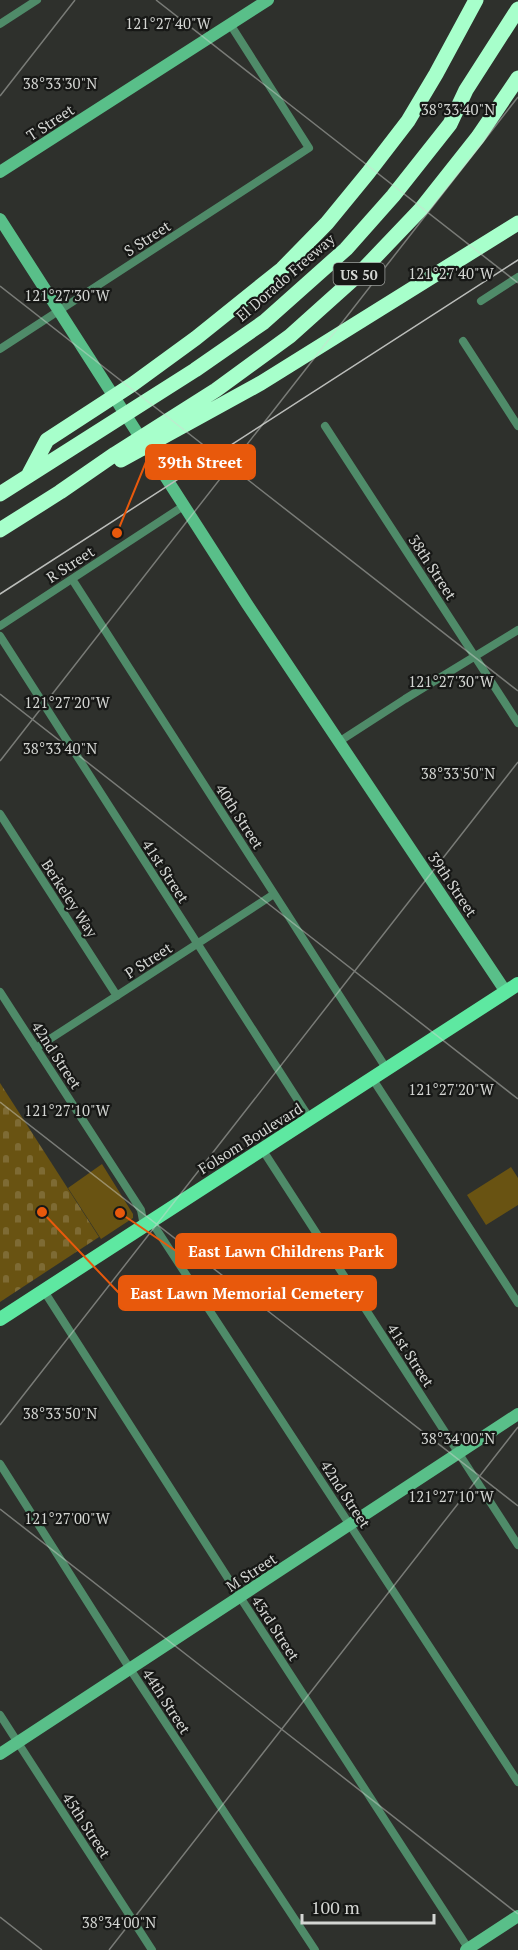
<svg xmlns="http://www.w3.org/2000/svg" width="518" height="1950" viewBox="0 0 518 1950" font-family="'PT Serif',serif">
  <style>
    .cemetery { fill: url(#cemetery-stones) }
    .green { fill: #695312 }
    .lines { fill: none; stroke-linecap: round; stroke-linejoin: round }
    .street { stroke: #4f8b69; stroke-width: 8 }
    .secondary { stroke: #59bf89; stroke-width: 12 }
    .primary { stroke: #5ee8a1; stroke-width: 14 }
    .highway { stroke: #a7ffcb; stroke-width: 15 }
    .tram { stroke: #bbbdba; stroke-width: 1.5 }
    .ticks { fill: none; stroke: #d4d6d3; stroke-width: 1.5; stroke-opacity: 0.45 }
    .labels { text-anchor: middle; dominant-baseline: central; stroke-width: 4.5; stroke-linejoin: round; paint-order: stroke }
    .shield { fill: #171816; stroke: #9b9d9a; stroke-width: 1.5 }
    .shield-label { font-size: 14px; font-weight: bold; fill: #d4d6d3 }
    .street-label { font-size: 15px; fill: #d4d6d3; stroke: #171816 }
    .ticks-label { font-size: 15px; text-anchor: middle; fill: #d4d6d3; stroke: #171816; stroke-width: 4.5; stroke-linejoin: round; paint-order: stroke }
    .leader { fill: none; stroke: #e8590c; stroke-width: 2 }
    .callout-dot { fill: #e8590c; stroke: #171816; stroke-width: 2 }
    .callout { fill: #e8590c; stroke: #e8590c; stroke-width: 2 }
    .callout-label { font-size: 16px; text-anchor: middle; font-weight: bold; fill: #fff }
  </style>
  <defs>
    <pattern id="cemetery-stones" width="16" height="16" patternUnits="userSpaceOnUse" patternTransform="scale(1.5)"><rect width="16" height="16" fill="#695312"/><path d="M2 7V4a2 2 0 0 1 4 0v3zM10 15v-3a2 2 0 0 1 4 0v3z" fill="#7e6b34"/></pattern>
  </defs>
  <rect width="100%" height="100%" fill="#2e302c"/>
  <path class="cemetery" d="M0 1083 99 1237 0 1302Z"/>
  <path class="green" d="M102 1164 133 1214V1218L101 1239 68 1188Z
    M511 1167 518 1178V1205L486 1225 467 1195Z"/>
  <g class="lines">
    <path class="street" d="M0 24 37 0
      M481 301 518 277
      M463 341 518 426
      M0 349 309 148 230 24
      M325 426 518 723
      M72 579 386 1068
      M0 626 185 505
      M0 636 310 1119
      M340 741 405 699 518 630
      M0 814 117 996
      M0 992 141 1210 144 1226
      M36 1048 274 894
      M372 1078 518 1303
      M262 1149 518 1545
      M151 1221 518 1782
      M44 1291 240 1597 468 1948
      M0 1464 130 1669 315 1950
      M0 1715 152 1950"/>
    <path class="secondary" d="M0 172 268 0
      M0 219 247 604 506 992
      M0 1754 518 1414
      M466 1950 518 1916"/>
    <path class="primary" d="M0 1319 518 984"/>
    <path class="highway" d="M121 460 261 383 518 223
      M29 474 47 440 133 384 196 338 282 269 327 223 368 173 408 121 436 74 476 0
      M0 494 195 370 264 322 346 249 393 196 450 124 466 90 518 9
      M0 530 60 492 115 454 216 390 290 336 358 275 421 209 478 137 518 78"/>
    <path class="tram" d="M0 594 518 260"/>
  </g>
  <path class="ticks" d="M156 0 518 283M0 96 75 0M0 286 518 691M0 694 518 1099M0 761 518 97M0 1102 518 1506M0 1425 518 762M0 1509 518 1914M0 1917 42 1950M109 1950 518 1427"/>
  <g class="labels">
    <rect class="shield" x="333.5" y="263" width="51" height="22" rx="4.5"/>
    <g class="shield-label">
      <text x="359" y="274">US 50</text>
    </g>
    <g class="street-label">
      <text transform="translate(50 122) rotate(-33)">T Street</text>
      <text transform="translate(147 238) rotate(-33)">S Street</text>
      <text transform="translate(285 277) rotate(-41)">El Dorado Freeway</text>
      <text transform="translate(70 564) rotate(-33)">R Street</text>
      <text transform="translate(433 567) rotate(57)">38th Street</text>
      <text transform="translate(240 816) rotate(57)">40th Street</text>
      <text transform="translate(166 871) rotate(57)">41st Street</text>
      <text transform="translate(453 884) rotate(56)">39th Street</text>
      <text transform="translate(70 898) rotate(57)">Berkeley Way</text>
      <text transform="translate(148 960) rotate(-33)">P Street</text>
      <text transform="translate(57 1055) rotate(57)">42nd Street</text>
      <text transform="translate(250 1138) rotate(-32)">Folsom Boulevard</text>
      <text transform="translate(411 1355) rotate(57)">41st Street</text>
      <text transform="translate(346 1494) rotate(57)">42nd Street</text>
      <text transform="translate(251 1572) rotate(-33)">M Street</text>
      <text transform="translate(276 1628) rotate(57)">43rd Street</text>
      <text transform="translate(167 1701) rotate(57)">44th Street</text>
      <text transform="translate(87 1825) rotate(57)">45th Street</text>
    </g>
  </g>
  <g class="ticks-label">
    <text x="168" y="29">121°27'40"W</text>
    <text x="60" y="89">38°33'30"N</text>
    <text x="458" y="115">38°33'40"N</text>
    <text x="451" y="279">121°27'40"W</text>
    <text x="67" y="301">121°27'30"W</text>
    <text x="451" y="687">121°27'30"W</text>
    <text x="67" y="708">121°27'20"W</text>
    <text x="60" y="754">38°33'40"N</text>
    <text x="458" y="779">38°33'50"N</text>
    <text x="451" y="1095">121°27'20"W</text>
    <text x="67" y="1116">121°27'10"W</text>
    <text x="60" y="1419">38°33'50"N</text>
    <text x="458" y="1444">38°34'00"N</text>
    <text x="451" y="1502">121°27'10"W</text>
    <text x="67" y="1524">121°27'00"W</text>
    <text x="119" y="1928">38°34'00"N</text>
  </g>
  <path class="leader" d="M117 533L146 462M120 1213L176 1251M42 1212L119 1293"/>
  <g class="callout-dot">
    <circle cx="117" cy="533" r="6"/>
    <circle cx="120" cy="1213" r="6"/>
    <circle cx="42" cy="1212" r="6"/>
  </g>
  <g class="callout">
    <rect x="146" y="445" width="109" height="34" rx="6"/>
    <rect x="176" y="1234" width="220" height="34" rx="6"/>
    <rect x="119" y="1276" width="257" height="34" rx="6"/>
  </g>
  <g class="callout-label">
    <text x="200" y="468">39th Street</text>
    <text x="286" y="1257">East Lawn Childrens Park</text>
    <text x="247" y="1299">East Lawn Memorial Cemetery</text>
  </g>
  <path d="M302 1914v9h132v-9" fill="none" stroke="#d4d6d3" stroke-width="3"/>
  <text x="311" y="1914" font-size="18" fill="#d4d6d3" stroke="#171816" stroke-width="4.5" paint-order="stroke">100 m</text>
</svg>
